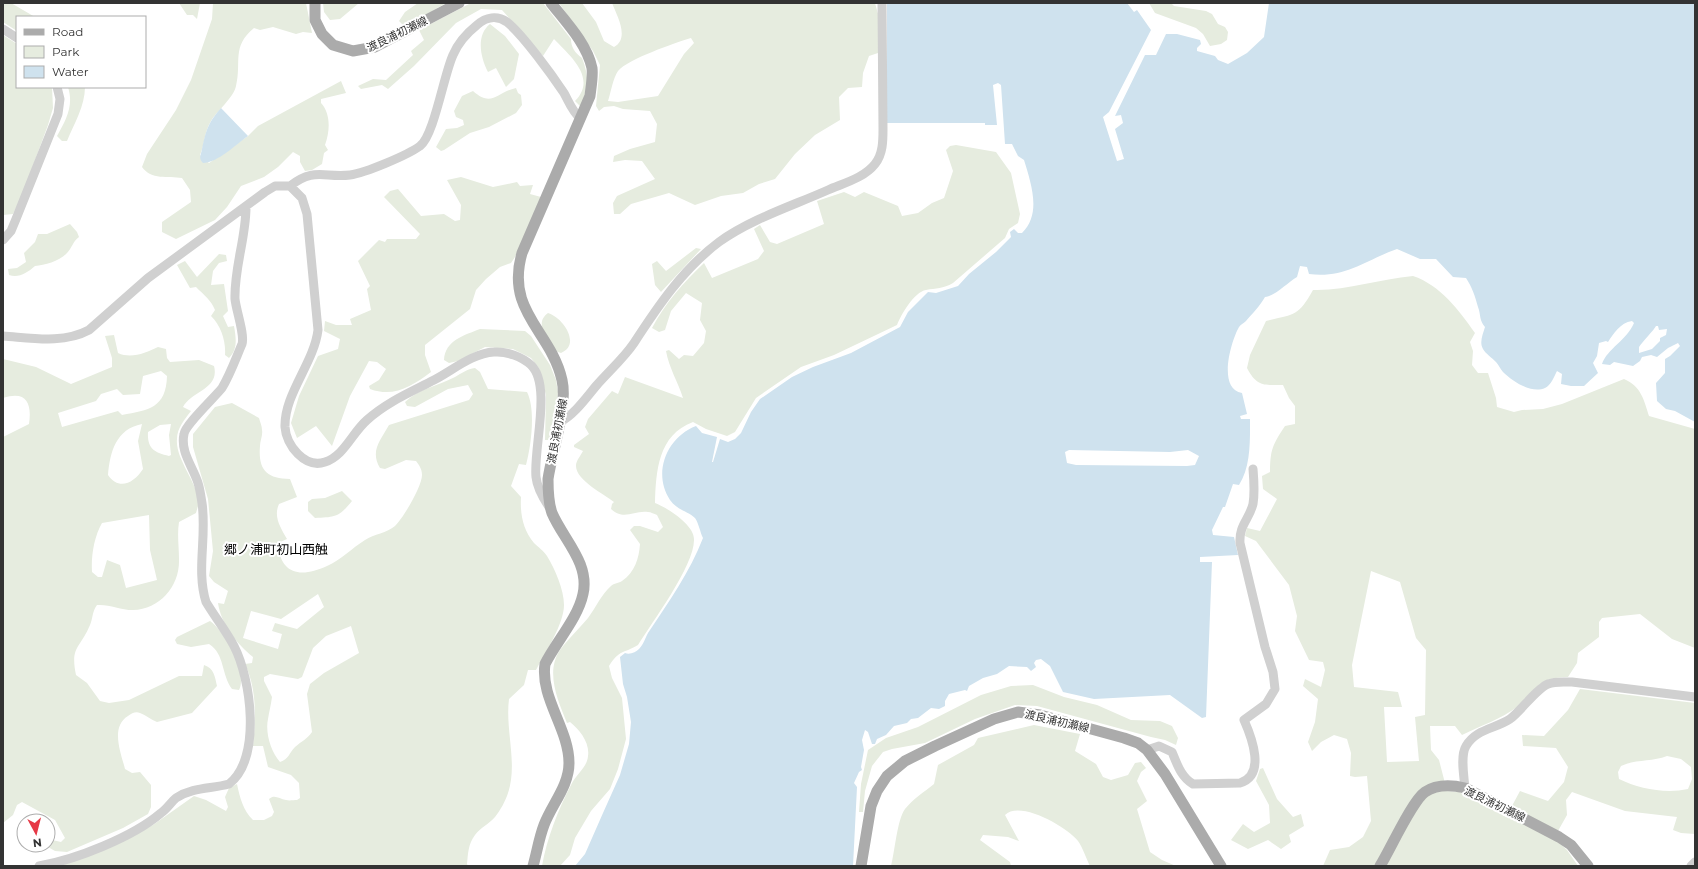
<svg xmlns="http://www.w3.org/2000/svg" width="1698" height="869" viewBox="0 0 1698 869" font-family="Montserrat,'Noto Sans JP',sans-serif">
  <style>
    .green { fill: #e6ecdf; fill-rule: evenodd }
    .water { fill: #cfe2ee; fill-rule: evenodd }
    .pier { fill: #fff }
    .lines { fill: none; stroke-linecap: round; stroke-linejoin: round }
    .minor { stroke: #d0d0d0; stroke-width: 9 }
    .major { stroke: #ababab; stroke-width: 11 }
    .labels { text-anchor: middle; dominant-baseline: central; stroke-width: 4; stroke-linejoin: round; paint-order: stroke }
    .street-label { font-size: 11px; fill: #333; stroke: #fff }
    .quarter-label { font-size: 13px; fill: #000; stroke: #fff }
  </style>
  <rect width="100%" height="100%" fill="#fff"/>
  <path class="green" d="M3 3H11L35 17H17V31L3 22Z
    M179 3H200L197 19 193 15H187Z
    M213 3H306L312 33 303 32 296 34 273 27 260 30 254 28C231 47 242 62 236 86 234 97 217 111 211 121 204 132 205 144 200 155L209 163 248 136 258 126 341 81 346 93 321 99V103C331 114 330 131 325 145L328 150 324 153 322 164 312 170 305 171 300 162V156L293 152 278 167 264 177 241 186 227 207 215 220 176 239 162 232V222L191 202 190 190 182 178C168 176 151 180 142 167L147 154 176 110 191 80 212 19Z
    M323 3H359L340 19 330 20 324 12Z
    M418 3H446L405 27 399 21 405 12Z
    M471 3H543L571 39C571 47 575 53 582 58 588 73 591 93 580 106L575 101C598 78 569 55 554 39L543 56 502 10 481 9 456 23 414 66 388 89 382 85 361 89 358 86 373 79 386 80 413 55 411 51 424 40 419 30Z
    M559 3H582L596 22 604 41 614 47C630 38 617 16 612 3H875L880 21 878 53 869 56 863 73 862 87 848 88 839 97 840 120 815 135 795 154 775 179 759 184 743 193 721 196 695 205 669 193 631 204 620 214H614L613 203 617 196 655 179 642 161 625 160 613 162 614 156 630 149 655 142 657 124 650 111 623 109 614 106 604 107 599 111 596 106 600 65 593 51ZM691 38 694 43 684 54 658 96 618 102 608 101C611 92 613 78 618 71 628 59 675 43 691 38Z
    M1149 3H1171L1174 6 1206 11 1212 14 1218 24 1225 27 1228 32 1227 40 1221 44 1210 46 1203 34 1196 28 1155 13Z
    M490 24 505 36 519 54 514 79 506 87 496 68 488 72C480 57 476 35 490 24Z
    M3 35 17 44V87H52L53 108 48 125 21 198 13 214 3 215Z
    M68 87H85C85 106 74 124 67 141H62L57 136C66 120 74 106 68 87Z
    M516 88 518 93 521 95 522 105 516 113 489 127 470 133 444 150 441 151 436 147 446 129 457 128 464 125 463 120 456 117 454 111 462 96 473 91C492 108 497 92 516 88Z
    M956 145 996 152 1011 173 1020 214 1018 223 1009 229 1005 238 953 283C943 289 936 288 926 290 914 292 901 315 897 325L834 355 801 367 756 398 735 432 727 436 706 429 693 422C658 435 656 471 655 503 668 508 694 525 694 539 695 565 652 622 638 645 623 654 620 649 609 666L612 678 622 698 626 739 618 769 610 789 591 811 575 838 570 855 560 866H542C547 838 558 810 571 785 576 774 587 768 588 756 590 743 580 730 570 722L567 723C558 701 545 672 560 650 568 639 579 629 588 618 596 607 601 595 611 586 614 583 619 583 622 581 635 572 639 558 640 544L630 530 634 526H640L658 532 663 527 657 515C654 514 651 512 648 512 634 510 624 521 611 509L612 504 614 502C604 494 575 480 576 465 576 461 581 455 583 451L574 447V445L589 434 585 427 588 419 612 391 618 394 625 377 683 398C678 382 669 368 666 351L669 350 679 359 684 355 693 356 704 343 706 331 700 320 702 303 686 293 671 311 665 330 659 332 652 328C666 302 683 283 704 263L712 278 758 259 764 251 754 229 760 225 770 242 777 244 824 224 817 201 844 192 855 197 864 192 898 206 902 216 918 213 932 203 944 198 953 171 946 150 950 146Z
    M461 177 493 187 517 182 520 186 533 185 530 194 541 197 515 257 511 263 500 267 486 279 476 290 470 309 425 345V355L431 372C412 386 394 398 370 389L369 386 379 380 386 369 377 362 369 361 350 396 332 446 316 426 297 438 291 423 299 396 318 356 338 349 340 339 324 331 325 321 336 325H352L350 319 371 310 367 289 370 286 358 261 379 240 385 242 387 239H416L420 234 384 197 390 191 398 189 421 216 444 214 455 221 460 220 461 205 447 180Z
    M70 224 77 232 79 237C73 241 72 248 67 253 60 261 45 265 35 266 27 273 19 278 9 275L8 269 17 268 26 262 24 253 35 242 38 234H47Z
    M696 248 701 249 661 292 655 285 652 264 657 261 666 271Z
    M219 254 226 255 227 261 219 263 213 271 211 285 224 284 228 311 223 316 228 327 234 326C236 338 238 349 229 358L225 355C226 341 221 326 211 316L215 310C211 300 204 295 196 287L190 288 177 265 185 261 197 277Z
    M1413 276C1440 285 1459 310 1475 333L1470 342 1473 351 1472 365 1478 373H1488L1496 398 1497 407 1514 412 1522 410 1543 409 1562 404 1624 379C1641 386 1644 400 1649 416L1695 429V648L1672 639 1640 614 1602 618 1599 622V637L1578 653 1577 663 1568 677C1533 678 1540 690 1517 707 1501 719 1480 726 1462 735L1455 726H1430L1431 750 1439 760 1447 791 1459 792 1506 817 1520 791 1548 801 1564 782 1568 767 1556 748 1523 746 1522 735 1544 736 1568 710 1580 689 1695 703V834L1681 833 1673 830 1677 817 1625 811 1572 792 1566 800 1567 815 1554 838 1567 850 1578 866H1323L1330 850 1349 847 1363 837 1371 821 1367 776 1355 777 1350 776 1351 753 1347 739 1334 735 1321 742 1312 751 1308 742 1315 722 1318 699 1303 686 1305 679 1321 687 1325 670 1323 662 1309 660 1295 631 1297 616 1289 585 1256 541 1245 536 1247 528 1260 531 1277 499 1263 489 1262 476 1270 472C1270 450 1273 444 1285 426L1295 424V406L1289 398 1283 385C1264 385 1257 387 1247 368L1250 355 1266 321C1294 314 1298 317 1313 290 1346 291 1379 279 1413 276ZM1371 571 1400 582 1416 638 1426 650 1425 715 1415 717 1419 761 1387 762 1384 707H1402L1398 692 1354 687 1352 665ZM1667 756 1681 759 1691 767 1692 779 1688 789C1666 794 1639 789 1619 779L1618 772 1621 766C1636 759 1652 762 1667 756Z
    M548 313C564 318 581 345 561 353L555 351C549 339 533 324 548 313Z
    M480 329 525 331 531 336 550 365 556 380 558 392 554 429 550 440H545L546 395 539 368 531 358 513 349 485 347 458 361 449 363 444 360C445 340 465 335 480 329Z
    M114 335 118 353C131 359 146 353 158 347L166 349 167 358 170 362 199 360 214 366C220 389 191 391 183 407L191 411C185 419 177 428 177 439 175 458 196 481 199 501 199 504 197 509 196 513L179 522C177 535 179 546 179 559 180 586 160 609 133 610 120 610 109 604 97 605 92 612 93 618 90 625 80 649 70 646 76 675L87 683 100 701 109 703 129 700 179 676H202L204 665C214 668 215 677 217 686L192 713 157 722C151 720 146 715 140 713 136 711 132 713 128 716 110 727 121 753 125 769L132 773 140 772 151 785V807L148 814 123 828 67 852 55 851 48 847V839L61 842 65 838 55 820 22 802 17 805 13 815 3 823V437L29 424C32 404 27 390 3 398V359L36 367 71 384 112 367V358L105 336ZM161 371 167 376C166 408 149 410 122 415L118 411 62 427 58 413 96 401 101 394 117 389 123 395 140 394 143 376ZM142 424 138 441 143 469C134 483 119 491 108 475 110 452 116 429 142 424ZM171 424 169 435 171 455 169 456C154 453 147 448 148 432L160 425ZM149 515 150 550 157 580 126 588 120 565 107 560 102 577H98L92 572C91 556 94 537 102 523Z
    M475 368 480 372 488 389 527 392C536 410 531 446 526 465L519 464 511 486 521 497C520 514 523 530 534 543 538 547 544 551 547 556 555 569 564 590 564 605 564 624 545 653 536 670H528L524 685 509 699C505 730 518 763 508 793 506 800 500 811 495 817 489 824 480 828 475 835 468 844 468 854 467 864L468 866H61L153 825 194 796 206 800 226 811 228 807 225 797 229 788 237 784C240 798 243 810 253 820H264L272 816 274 812 269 799C275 794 279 799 286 800 289 801 294 800 297 800L300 798 299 783 291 775 268 767 263 746H253C256 719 257 689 245 664L252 663 253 657C237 644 221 624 218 603L224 604 228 591 214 582 209 576 213 551 208 499 193 447V434L215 407 232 403 259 418C260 422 262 426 262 430 263 435 260 441 260 446 258 469 266 479 290 479L297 497 279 504C273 517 281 528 287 539L278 543C280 575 301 578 327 566 341 560 352 548 365 540 374 534 387 533 395 526 404 517 422 486 422 475 422 469 419 465 416 461L406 460 385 469 380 468C370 451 380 441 389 425L469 400 473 394 468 385 448 389 415 407 407 406 405 402C420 388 438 386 455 377 462 373 467 369 475 368ZM318 594 324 607 297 629 275 623 272 631 282 634 278 649 243 638 251 611 281 619ZM351 626 359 653 324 673 310 684 307 694 312 732C307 739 302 741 295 747 289 753 289 759 280 762 271 752 265 733 268 719 269 712 271 705 272 697L264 681V677L270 674 298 679 302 677 313 648 326 636Z
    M342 491 352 501C339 517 336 517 315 518L308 511V502L312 499 325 498Z
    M210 621C224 630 248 673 239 690L232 689C221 674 225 654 209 644L191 647 177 644 175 640 177 637Z
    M1033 685 1064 697 1097 705 1131 720 1160 721 1172 726 1178 738 1176 745 1165 740 1151 737 1037 706 1015 705 975 719 925 743 892 749 883 752 872 766 865 791 863 812H859L861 784 868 750 886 738 918 727 981 695 1011 686Z
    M1034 725 1080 734 1075 751 1096 764 1103 777 1111 780 1128 775 1135 763 1141 762 1146 768 1141 772 1137 781 1147 801 1137 809 1150 852 1162 860 1176 866H1090C1086 858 1083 848 1078 841 1067 827 1020 800 1005 815L1019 841 1008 837 983 835 980 840 1010 862 1011 866H891C895 851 897 820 905 809 913 799 924 792 934 784L938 765 974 745 978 738Z
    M1263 768 1277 799 1293 817 1301 814 1304 826 1289 835 1291 842 1281 849 1268 840 1248 849 1231 840 1243 824 1254 832 1270 823 1269 805 1256 781 1260 769Z"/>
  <path class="water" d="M887 3H1127L1134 12 1137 10 1151 30 1109 112 1103 117 1117 161 1124 159 1115 129 1123 123 1121 115 1115 116 1145 55H1156L1166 34H1177L1200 40 1201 44 1197 48V51L1215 56 1218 60 1228 64 1247 53 1264 37 1269 3H1695V422L1675 411 1666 409 1657 401 1656 383 1665 373V359L1670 356 1680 346 1678 343 1668 348 1657 357 1651 355 1642 357 1640 361 1633 366 1614 362 1610 365 1602 364C1607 349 1627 340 1634 323L1632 321C1620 323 1614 333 1608 342L1606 341 1599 343 1597 356 1593 363 1598 373 1584 386H1571L1561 384 1562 374 1557 371C1554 377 1551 385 1545 388 1531 394 1512 381 1503 372 1500 369 1499 365 1496 362 1492 358 1485 353 1483 349 1479 342 1483 334 1485 327 1479 320 1481 315 1478 307 1475 296 1472 287 1466 278L1453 277 1436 259H1420L1397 249C1366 260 1344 279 1309 274L1307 267 1300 266 1297 277C1287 283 1275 296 1265 297 1260 306 1252 314 1246 321 1243 324 1241 324 1239 327 1231 341 1217 389 1242 393L1247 414 1240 416 1241 419H1250C1250 440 1251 467 1239 485L1233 484 1225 507H1223L1212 530 1213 535 1234 537 1238 555 1200 557V562H1212L1206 717 1202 718 1170 695 1094 699 1063 692 1050 666 1041 659 1036 660 1034 663 1036 667 1031 671 1027 667 1009 666 997 674 983 678 969 686 967 691 965 690 949 694 945 701V706L939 709 931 708 918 718 911 719 907 723 894 726 886 735 877 739 875 744H872L868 732 865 730 862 740 864 750 861 767 862 770 859 772 854 783 857 787 853 866H575L585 854 603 813 620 775 629 744 631 722 627 697 623 684 620 657 625 653C630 655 636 652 639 649 644 644 645 638 648 633 668 603 690 572 703 538 700 532 699 524 695 518 688 511 678 511 670 500 652 473 667 437 696 426L702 433 717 437 712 462H713L720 439 728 442 735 439 741 433 751 412 760 399 792 377 813 367 851 353 900 327 908 312 928 292 936 293 958 286 969 274 996 252 1011 237 1010 232 1014 229 1018 233H1022C1042 214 1031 183 1024 160L1018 156 1012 144H1005L1001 85 998 83 993 85 997 125H985V123H887ZM1656 326H1658L1659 330 1667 329 1666 335 1660 338V341L1652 349 1639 353V347C1643 341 1654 330 1656 326Z
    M221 108 248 136C235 145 219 162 203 163 198 158 201 155 202 149 206 130 208 123 221 108Z"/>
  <path class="pier" d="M1069 450 1170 452 1188 450 1199 456 1195 465 1187 466 1076 465 1067 463 1065 452Z"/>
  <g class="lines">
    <path class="minor" d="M3 29 17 38
      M290 186C314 167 324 178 350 175 365 173 408 155 420 146 434 136 444 74 453 55 458 43 467 33 477 25 486 17 497 15 507 22 523 35 552 75 564 93 569 102 572 111 580 118
      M3 240 11 231 16 219 58 114 60 99 57 87
      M3 336C32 338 63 344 89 330L148 278 265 192 275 186H290L302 198 307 214 318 330C314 363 284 394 285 427 286 445 305 469 325 462 344 456 352 433 367 420 387 402 411 392 434 380 453 370 473 353 494 352 507 351 522 357 531 365 552 385 533 450 536 477 537 488 543 498 549 507
      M560 422C574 415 586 398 596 386 608 372 624 358 634 343 658 306 683 269 719 242 751 219 792 206 828 190 844 183 864 178 875 164 883 154 883 141 883 129L882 3
      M1147 750 1159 746 1172 752C1177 764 1181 777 1193 784L1240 783C1266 775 1252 738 1244 720L1266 704 1275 689 1273 672 1265 647 1240 543C1239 525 1249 520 1253 504 1255 492 1254 481 1253 469
      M1465 788C1464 776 1460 756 1466 746 1476 729 1495 729 1510 719 1522 710 1536 689 1548 684 1555 681 1563 682 1572 682L1695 697
      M39 866C75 860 133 837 161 813 167 809 171 802 176 798 193 787 211 789 229 784 262 758 251 679 234 646 226 631 215 617 206 602 196 570 207 537 202 503 201 497 200 489 198 483 193 467 180 452 184 434 185 425 214 398 222 388 230 375 236 358 242 344 245 335 236 310 235 299 234 268 246 238 246 207
      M1691 866 1695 862"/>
    <path class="major" d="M315 3V20L322 34 333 45 353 51 375 47 459 3
      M533 866C537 852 539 838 544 825 552 804 569 786 569 763 569 729 540 698 545 664 556 642 578 618 583 594 590 563 563 539 552 513 548 502 548 490 548 479 552 451 568 407 562 380 551 331 505 312 522 253L590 96C591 87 593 77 592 68 587 44 566 22 551 3
      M861 866 871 806 877 791 887 776 905 761 935 746 994 719 1018 712 1040 715 1124 738 1138 743 1147 750 1165 774 1221 866
      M1380 866C1390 850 1412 801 1425 792 1437 784 1452 785 1465 788L1559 837 1571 845 1588 866"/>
  </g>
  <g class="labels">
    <g class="street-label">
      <text transform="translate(397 34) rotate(-26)">渡良浦初瀬線</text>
      <text transform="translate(557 431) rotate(-79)">渡良浦初瀬線</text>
      <text transform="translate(1057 721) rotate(13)">渡良浦初瀬線</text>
      <text transform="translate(1495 804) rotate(26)">渡良浦初瀬線</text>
    </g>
    <g class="quarter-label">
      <text x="276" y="549">郷ノ浦町初山西触</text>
    </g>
  </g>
  <rect width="1698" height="869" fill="none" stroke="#333333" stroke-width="8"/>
  <rect x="16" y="16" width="130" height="72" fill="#ffffff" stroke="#adadad"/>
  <rect x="24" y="29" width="20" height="6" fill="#ababab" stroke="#adadad"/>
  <text x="52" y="36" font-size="12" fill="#333333">Road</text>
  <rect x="24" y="46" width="20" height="12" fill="#e6ecdf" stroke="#adadad"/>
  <text x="52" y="56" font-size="12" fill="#333333">Park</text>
  <rect x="24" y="66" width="20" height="12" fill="#cfe2ee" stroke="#adadad"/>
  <text x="52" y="76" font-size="12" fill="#333333">Water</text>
  <g transform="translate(36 833) rotate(173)"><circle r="19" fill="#ffffff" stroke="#adadad"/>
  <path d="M0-3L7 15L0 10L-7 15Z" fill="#e63946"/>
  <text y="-6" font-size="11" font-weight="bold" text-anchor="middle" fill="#333333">N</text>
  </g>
</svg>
